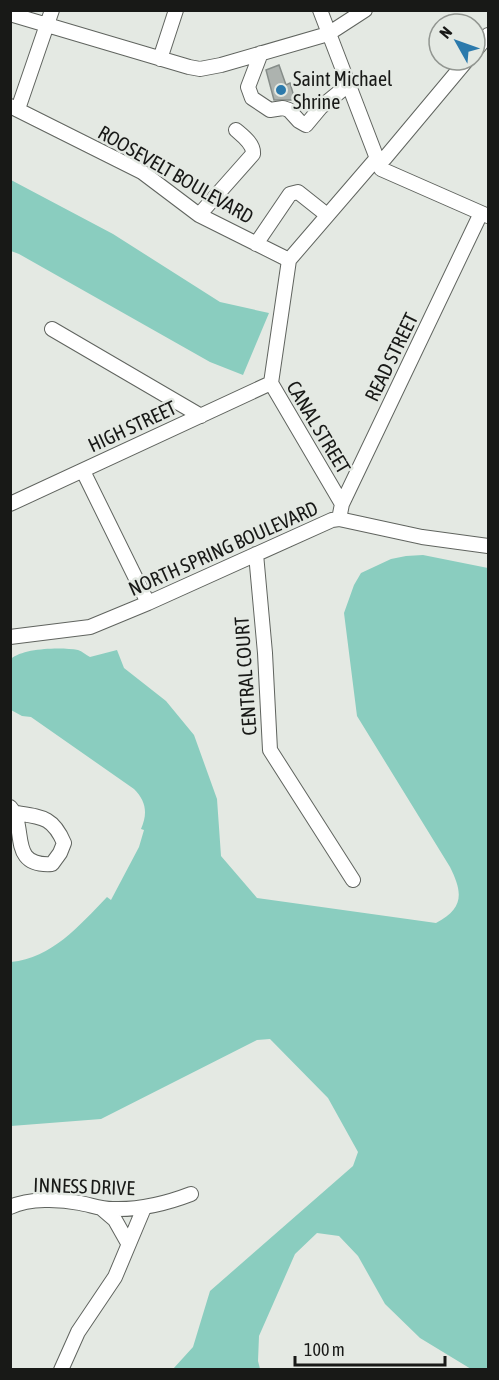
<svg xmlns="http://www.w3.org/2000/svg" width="499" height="1380" viewBox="0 0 499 1380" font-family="'Asap Condensed',sans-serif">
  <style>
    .water { fill: #8acdbf }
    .building { fill: #adb3af; stroke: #868d89; stroke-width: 1.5 }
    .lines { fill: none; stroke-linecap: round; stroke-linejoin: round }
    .minor-casing { stroke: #60645f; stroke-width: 16 }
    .minor { stroke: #fff; stroke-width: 14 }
    .poi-dot { fill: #2c7aac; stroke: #e4e9e3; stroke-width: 2 }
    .labels { text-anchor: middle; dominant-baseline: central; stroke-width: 5; stroke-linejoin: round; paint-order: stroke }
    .poi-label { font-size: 20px; fill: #181917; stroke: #e4e9e3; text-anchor: start }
    .street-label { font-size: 20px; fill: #181917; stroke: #e4e9e3 }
  </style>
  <rect width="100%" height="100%" fill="#e4e9e3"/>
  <path class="water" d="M11 180 113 234 220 302 269 313 243 375 210 362 19 254 11 251Z
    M423 555 488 568V1369H471L420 1338 385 1304 358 1256 339 1236 317 1233 295 1254 259 1336 258 1361 260 1369H173L193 1347 210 1291 353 1166 358 1152 328 1098 270 1039 257 1040 101 1119 11 1126V962C52 958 79 926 107 897L111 900 139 847 144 830 141 829C148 813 146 801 134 789L31 717 22 716 11 710V659C23 648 61 647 78 650 82 651 86 655 90 657L117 650 124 668 166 701 194 735 217 799 221 856 257 898 436 923C464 908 463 893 450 867L357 716 344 613 354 585 361 573 391 559 406 556Z"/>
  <path class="building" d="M279 65 286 85 290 83 295 100H274L266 70Z"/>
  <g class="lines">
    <defs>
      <path id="minor" d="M320 10 381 169 488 216
        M10 14 189 67 200 69 221 65 328 34 365 10
        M475 51 488 35
        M261 53 248 87 252 98 270 110 283 108 289 110 299 121 306 125 321 107 348 85
        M160 59 176 10
        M10 106 142 172 199 215 289 260
        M18 109 52 10
        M378 163 385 158 467 60
        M199 215 253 154C254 144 243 136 236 130
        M256 244 290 194 298 192 327 215
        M289 260 271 383 342 504
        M289 260 376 159
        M52 329 201 416
        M83 471 148 603
        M10 504 271 383
        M339 519 342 504 481 213
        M256 554 265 653 270 750 353 880
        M10 637 90 627 148 603 332 520 339 519 422 537 488 546
        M10 807C28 827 7 867 52 864L60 853 64 843C53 817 42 817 16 813
        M10 1207C30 1198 59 1199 80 1203 91 1205 101 1209 113 1209 141 1210 165 1204 191 1194
        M101 1208 115 1220 128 1243
        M61 1370 78 1332 115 1277 144 1208"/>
    </defs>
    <use href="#minor" class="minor-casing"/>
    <use href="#minor" class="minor"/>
  </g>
  <circle class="poi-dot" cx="281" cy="90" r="6"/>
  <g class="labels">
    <g class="poi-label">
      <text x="293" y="78">Saint Michael<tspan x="293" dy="23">Shrine</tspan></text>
    </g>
    <g class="street-label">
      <text transform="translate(176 174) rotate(30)">ROOSEVELT BOULEVARD</text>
      <text transform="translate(391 357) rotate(-64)">READ STREET</text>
      <text transform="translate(132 426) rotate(-25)">HIGH STREET</text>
      <text transform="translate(319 427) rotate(59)">CANAL STREET</text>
      <text transform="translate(223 548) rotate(-24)">NORTH SPRING BOULEVARD</text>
      <text transform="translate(245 676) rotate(-94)">CENTRAL COURT</text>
      <text transform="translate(84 1186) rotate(2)">INNESS DRIVE</text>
    </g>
  </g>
  <rect width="499" height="1380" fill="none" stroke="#181917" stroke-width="24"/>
  <g transform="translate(457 42) rotate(310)"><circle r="28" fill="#e4e9e3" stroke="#929691" stroke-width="1.5"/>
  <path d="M0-4.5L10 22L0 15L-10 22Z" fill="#2c7aac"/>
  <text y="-9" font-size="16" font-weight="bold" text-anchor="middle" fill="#181917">N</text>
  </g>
  <path d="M295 1356v9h150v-9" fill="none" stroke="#181917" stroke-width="3"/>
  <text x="304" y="1356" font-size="18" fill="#181917" stroke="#e4e9e3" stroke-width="4.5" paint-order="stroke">100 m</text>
</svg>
